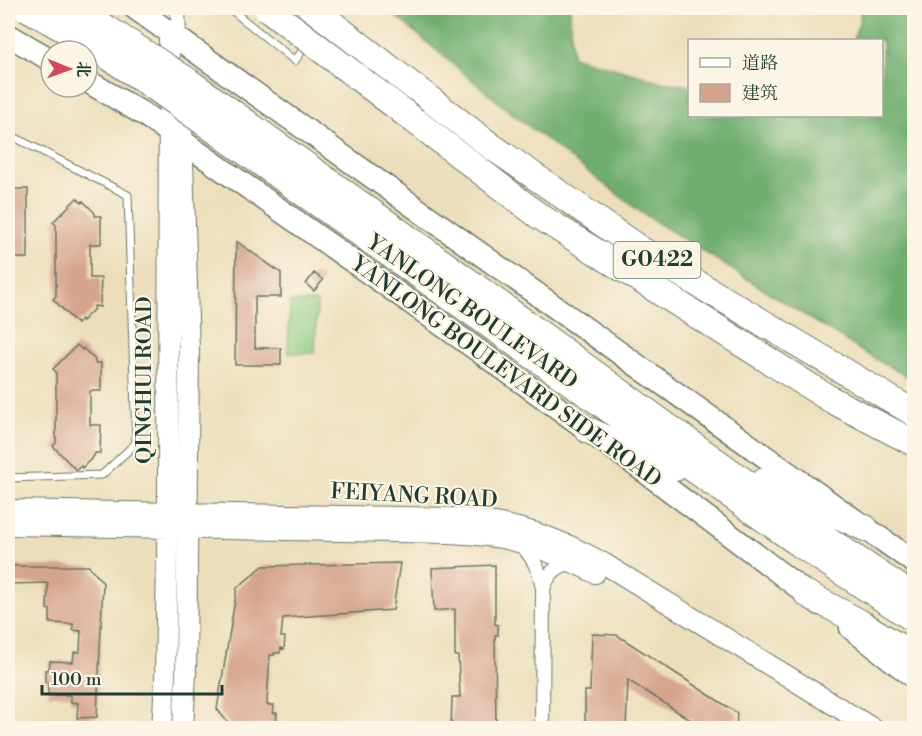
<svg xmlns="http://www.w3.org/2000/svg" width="922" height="736" viewBox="0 0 922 736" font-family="'Libre Bodoni','Noto Serif SC',serif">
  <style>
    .built { fill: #ded0b2 }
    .green { fill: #8bca81; stroke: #55845a; stroke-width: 1.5 }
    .forest { fill: #70ae6f; stroke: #487652; stroke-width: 1.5 }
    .building { fill: #d6a38c }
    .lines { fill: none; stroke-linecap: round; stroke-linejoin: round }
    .lane-casing { stroke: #677563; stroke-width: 9 }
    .street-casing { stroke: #677563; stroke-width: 16 }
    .secondary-casing { stroke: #677563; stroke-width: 22 }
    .primary-casing { stroke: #677563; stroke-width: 25 }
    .highway-casing { stroke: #677563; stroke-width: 28 }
    .lane { stroke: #fff; stroke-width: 7 }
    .street { stroke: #fff; stroke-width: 14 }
    .secondary { stroke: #fff; stroke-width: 20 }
    .primary { stroke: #fff; stroke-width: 22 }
    .highway { stroke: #fff; stroke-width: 26 }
    .highway-bridge-casing { stroke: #677563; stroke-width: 28; stroke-linecap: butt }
    .highway-bridge { stroke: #fff; stroke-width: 26 }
    .labels { text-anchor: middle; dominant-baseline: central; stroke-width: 4.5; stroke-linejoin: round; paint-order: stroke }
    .shield { fill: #fcf5e5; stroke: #617469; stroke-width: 1.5 }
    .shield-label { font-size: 21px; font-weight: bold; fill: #1f3d34 }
    .street-label { font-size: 22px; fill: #1f3d34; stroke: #fcf5e5 }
  </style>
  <rect width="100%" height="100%" fill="#fcf5e5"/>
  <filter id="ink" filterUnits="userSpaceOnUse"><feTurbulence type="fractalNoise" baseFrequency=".0167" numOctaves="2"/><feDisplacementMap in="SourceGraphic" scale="12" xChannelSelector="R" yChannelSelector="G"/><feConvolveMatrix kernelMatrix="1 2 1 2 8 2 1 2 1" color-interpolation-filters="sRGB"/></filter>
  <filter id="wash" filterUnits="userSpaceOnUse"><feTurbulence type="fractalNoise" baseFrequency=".008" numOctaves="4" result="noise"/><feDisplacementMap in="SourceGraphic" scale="24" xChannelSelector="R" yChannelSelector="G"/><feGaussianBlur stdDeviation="1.35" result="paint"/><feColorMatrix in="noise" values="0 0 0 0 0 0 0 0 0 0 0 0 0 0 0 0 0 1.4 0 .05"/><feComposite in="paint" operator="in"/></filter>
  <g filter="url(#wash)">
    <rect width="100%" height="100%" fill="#ecdeba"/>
    <path class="built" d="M8 720H63V728H8Z"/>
    <path class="green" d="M290 302H317L315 353H288Z"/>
    <path class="forest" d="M386 8H570L572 56 662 82 689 86 690 116H882V40H853L860 20 861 8H914V380L870 356 642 213 514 115Z"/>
    <g id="blocks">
      <path class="building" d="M8 189H28V258H14V246H8Z
        M77 198 82 203 83 201 95 213V216H101V244H90V278H101L100 307 94 306V309L82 321 81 319 77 324 53 299 56 296V225L53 222Z
        M236 241 281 273V297H255V348H281V365H235Z
        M314 273 323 280 314 291 306 284Z
        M77 345 82 350 83 348 95 360V363H101V391H90V425H101L100 453H95L94 456 82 468 81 466 76 470 53 446 56 443V372L53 369Z
        M400 563 393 610 283 618 281 637H285L284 649 281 648 280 653H274V655H270L267 702V705H274L273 713H277L276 725 272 724 271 729H233L217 709 237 588 263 566Z
        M495 565V624L498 625V635H495L496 729H451L452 697H460L458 656H455V609L434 611 432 568Z
        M8 566H89L103 583 97 717 77 718 78 703 71 702V695H48V682H45V670H49L50 661 73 662 74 652H80L81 631 73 630V624L50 623V610L47 609 48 583 8 584Z
        M592 634 617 635 737 713 736 729H693L694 722 628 680 626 729H585V691H590Z"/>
    </g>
  </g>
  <g filter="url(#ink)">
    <use href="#blocks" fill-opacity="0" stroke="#677563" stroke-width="1.5"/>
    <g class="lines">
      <defs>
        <path id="lane" d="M229 8 295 61 306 45
          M8 134 128 195 136 443 102 475 8 478"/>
        <path id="street" d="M178 8 179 39
          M520 543C533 557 540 570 543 589L542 728
          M543 589C549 572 556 566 574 562"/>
        <path id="secondary" d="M182 128 189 351 186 674 183 728
          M8 510 456 518C513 523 553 535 603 563L872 728
          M8 525 449 533C467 534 484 535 501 538 534 544 566 558 595 573
          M162 728 165 683 168 489 169 32"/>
        <path id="primary" d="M135 8 840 510 914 562
          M8 35 51 60
          M87 81 145 115C372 275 601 434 820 604
          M851 628 914 677"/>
        <path id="highway" d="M414 87 491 146 638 248 914 413
          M415 121 539 216 830 399 914 443
          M461 276C611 385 759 496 914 597
          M450 297 801 545 914 619
          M588 430 626 448 675 468
          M765 481 865 528
          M807 594 859 622 914 656"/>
      </defs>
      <use href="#lane" class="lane-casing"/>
      <use href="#street" class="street-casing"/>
      <use href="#secondary" class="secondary-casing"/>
      <use href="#primary" class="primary-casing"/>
      <use href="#highway" class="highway-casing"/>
      <use href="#lane" class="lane"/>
      <use href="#street" class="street"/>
      <use href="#secondary" class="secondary"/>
      <use href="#primary" class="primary"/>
      <use href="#highway" class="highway"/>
      <defs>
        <path id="highway-bridge" d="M27 8 85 41 154 87 450 297
          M75 8 188 81 461 276
          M267 8 415 121
          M312 8 414 87"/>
      </defs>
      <use href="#highway-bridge" class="highway-bridge-casing"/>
      <use href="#highway-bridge" class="highway-bridge"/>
    </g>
  </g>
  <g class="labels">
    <rect class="shield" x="613.5" y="242" width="87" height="36" rx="4.5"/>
    <g class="shield-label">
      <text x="657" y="260">G0422</text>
    </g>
    <g class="street-label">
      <text transform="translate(472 312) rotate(35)">YANLONG BOULEVARD</text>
      <text transform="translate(506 372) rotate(36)">YANLONG BOULEVARD SIDE ROAD</text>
      <text transform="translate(144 380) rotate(-90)">QINGHUI ROAD</text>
      <text transform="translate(414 496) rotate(3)">FEIYANG ROAD</text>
    </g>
  </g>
  <rect width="922" height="736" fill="none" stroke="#fcf5e5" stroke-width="30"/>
  <rect x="688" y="39" width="195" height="78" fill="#fcf5e5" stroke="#a4ab9e" stroke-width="1.5"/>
  <rect x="700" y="58" width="30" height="9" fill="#ffffff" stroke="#a4ab9e" stroke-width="1.5"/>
  <text x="742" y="69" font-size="18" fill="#1f3d34">道路</text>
  <rect x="700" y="84" width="30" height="18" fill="#d6a38c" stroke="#a4ab9e" stroke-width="1.5"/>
  <text x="742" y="99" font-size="18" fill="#1f3d34">建筑</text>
  <g transform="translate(69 69) rotate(91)"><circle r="28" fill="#fcf5e5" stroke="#a4ab9e" stroke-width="1.5"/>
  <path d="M0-4.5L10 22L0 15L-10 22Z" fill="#d1495b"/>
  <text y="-9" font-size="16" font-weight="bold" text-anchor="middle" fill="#1f3d34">北</text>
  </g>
  <path d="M42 685v9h180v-9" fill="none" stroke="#1f3d34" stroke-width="3"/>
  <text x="51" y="685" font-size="18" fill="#1f3d34" stroke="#fcf5e5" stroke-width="4.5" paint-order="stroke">100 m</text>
</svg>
